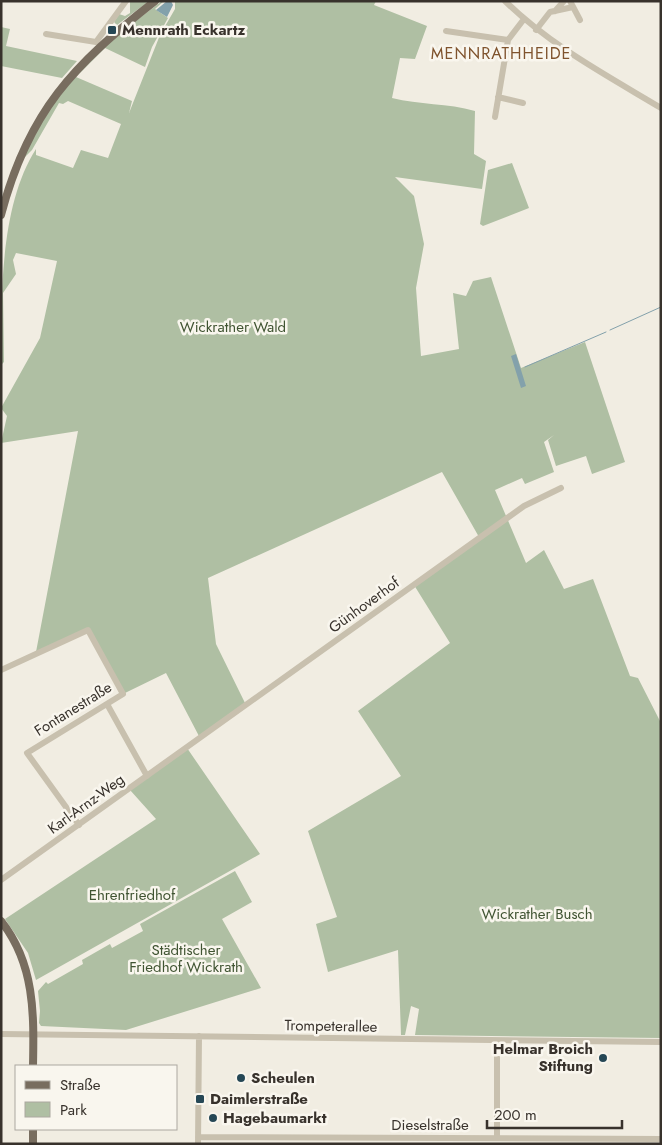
<svg xmlns="http://www.w3.org/2000/svg" width="662" height="1145" viewBox="0 0 662 1145" font-family="Jost,sans-serif">
  <style>
    .green { fill: #afbfa3 }
    .water { fill: #83a1ab }
    .lines { fill: none; stroke-linecap: round; stroke-linejoin: round }
    .stream { stroke: #83a1ab; stroke-width: 1 }
    .minor { stroke: #c8c0ae; stroke-width: 6 }
    .major { stroke: #786d5f; stroke-width: 8 }
    .poi-dot { fill: #254755; stroke: #f9f6ee; stroke-width: 2 }
    .labels { text-anchor: middle; dominant-baseline: central; stroke-width: 5; stroke-linejoin: round; paint-order: stroke }
    .poi-label { font-size: 15px; font-weight: bold; fill: #38322c; stroke: #f9f6ee; text-anchor: start }
    .park-label { font-size: 15px; fill: #405432; stroke: #f9f6ee }
    .street-label { font-size: 15px; fill: #38322c; stroke: #f9f6ee }
    .neighbourhood-label { font-size: 16px; letter-spacing: 1px; fill: #7f532d; stroke: #f9f6ee }
  </style>
  <rect width="100%" height="100%" fill="#f1ede2"/>
  <path class="green" d="M130 1H149L117 25 114 22 119 14 125 16 130 13Z
    M162 1H164L155 9 168 18 152 47 145 67 105 48 76 77 132 101 129 113 160 35 175 9V1H376L374 5 427 26 415 59 400 58 392 98C419 105 448 103 475 111L474 154 486 161 482 189 395 177 414 196 424 244 416 288 421 356 459 349 453 293 466 296 473 281 491 277 521 368 585 342 625 462 592 474 586 456 556 466 548 440 554 435 544 442 554 472 525 484 522 478 495 490 526 563 544 550 564 589 593 579 630 676 638 678 661 723V1038L415 1035 419 1009 411 1006 405 1035H401L398 950 328 972 316 924 337 917 308 831 401 776 358 711 450 643 414 585 479 537 442 472 208 578 216 644 246 705 200 738 166 673 125 693 89 628 36 652 78 431 1 443 7 416 1 408 40 338 57 261 16 253 13 260 16 274 3 293 4 362 1 365C1 296 0 205 36 149V155L73 168 81 150 108 158 121 124 68 101 63 104 59 103 32 150 24 158 27 147 61 91 103 46Z
    M1 27 10 29 6 46 77 61 62 78 1 66Z
    M512 163 529 208 483 226 480 224 488 170Z
    M187 748 260 854 36 980 28 953 5 919 156 819 130 790Z
    M235 871 252 902 222 919 261 988 126 1030 41 1026 39 1023 40 1011 38 991 46 982 48 984 83 964 82 960 110 944 112 948 143 931 140 924Z"/>
  <path class="water" d="M167 1H171L173 5 167 17 156 10Z
    M516 354 526 386 521 388 511 356Z"/>
  <g class="lines">
    <path class="stream" d="M610 330 661 307
      M525 367 606 332"/>
    <path class="minor" d="M505 1C551 46 606 75 661 108
      M570 1 580 20
      M555 11 564 1
      M536 30 550 12 573 7
      M446 31 508 40
      M46 34 96 42 126 1
      M498 97 523 103
      M495 117 508 40 524 19
      M1 670 88 630 123 694 27 753 79 825
      M107 704 147 776
      M1 880 524 506 561 488
      M1 1034 661 1042
      M497 1041V1138
      M198 1137 661 1139
      M198 1144 199 1036"/>
    <path class="major" d="M1 215C28 112 73 65 155 1
      M1 921C35 964 34 1014 33 1066
      M33 1144V1129"/>
  </g>
  <g class="poi-dot">
    <rect x="107" y="25" width="10" height="10" rx="2.5"/>
    <circle cx="603" cy="1058" r="5"/>
    <circle cx="241" cy="1078" r="5"/>
    <rect x="195" y="1094" width="10" height="10" rx="2.5"/>
    <circle cx="213" cy="1118" r="5"/>
  </g>
  <g class="labels">
    <g class="poi-label">
      <text x="122" y="30">Mennrath Eckartz</text>
      <text x="593" y="1049" text-anchor="end">Helmar Broich<tspan x="593" dy="17">Stiftung</tspan></text>
      <text x="251" y="1078">Scheulen</text>
      <text x="210" y="1099">Daimlerstraße</text>
      <text x="223" y="1118">Hagebaumarkt</text>
    </g>
    <g class="park-label">
      <text x="233" y="327">Wickrather Wald</text>
      <text x="132" y="895">Ehrenfriedhof</text>
      <text x="537" y="914">Wickrather Busch</text>
      <text x="186" y="950">Städtischer<tspan x="186" dy="17">Friedhof Wickrath</tspan></text>
    </g>
    <g class="street-label">
      <text transform="translate(364 605) rotate(-36)">Günhoverhof</text>
      <text transform="translate(73 709) rotate(-32)">Fontanestraße</text>
      <text transform="translate(86 804) rotate(-36)">Karl-Arnz-Weg</text>
      <text transform="translate(331 1026) rotate(1)">Trompeterallee</text>
      <text x="430" y="1125">Dieselstraße</text>
    </g>
    <g class="neighbourhood-label">
      <text x="501" y="53">MENNRATHHEIDE</text>
    </g>
  </g>
  <rect width="662" height="1145" fill="none" stroke="#38322c" stroke-width="5"/>
  <rect x="15" y="1065" width="162" height="65" fill="#f9f6ee" stroke="#aca8a0"/>
  <rect x="25" y="1081" width="25" height="8" fill="#786d5f" stroke="#aca8a0"/>
  <text x="60" y="1090" font-size="15" fill="#38322c">Straße</text>
  <rect x="25" y="1102" width="25" height="15" fill="#afbfa3" stroke="#aca8a0"/>
  <text x="60" y="1115" font-size="15" fill="#38322c">Park</text>
  <path d="M487 1120v8h135v-8" fill="none" stroke="#38322c" stroke-width="2.5"/>
  <text x="494" y="1120" font-size="15" fill="#38322c" stroke="#f9f6ee" stroke-width="4" paint-order="stroke">200 m</text>
</svg>
